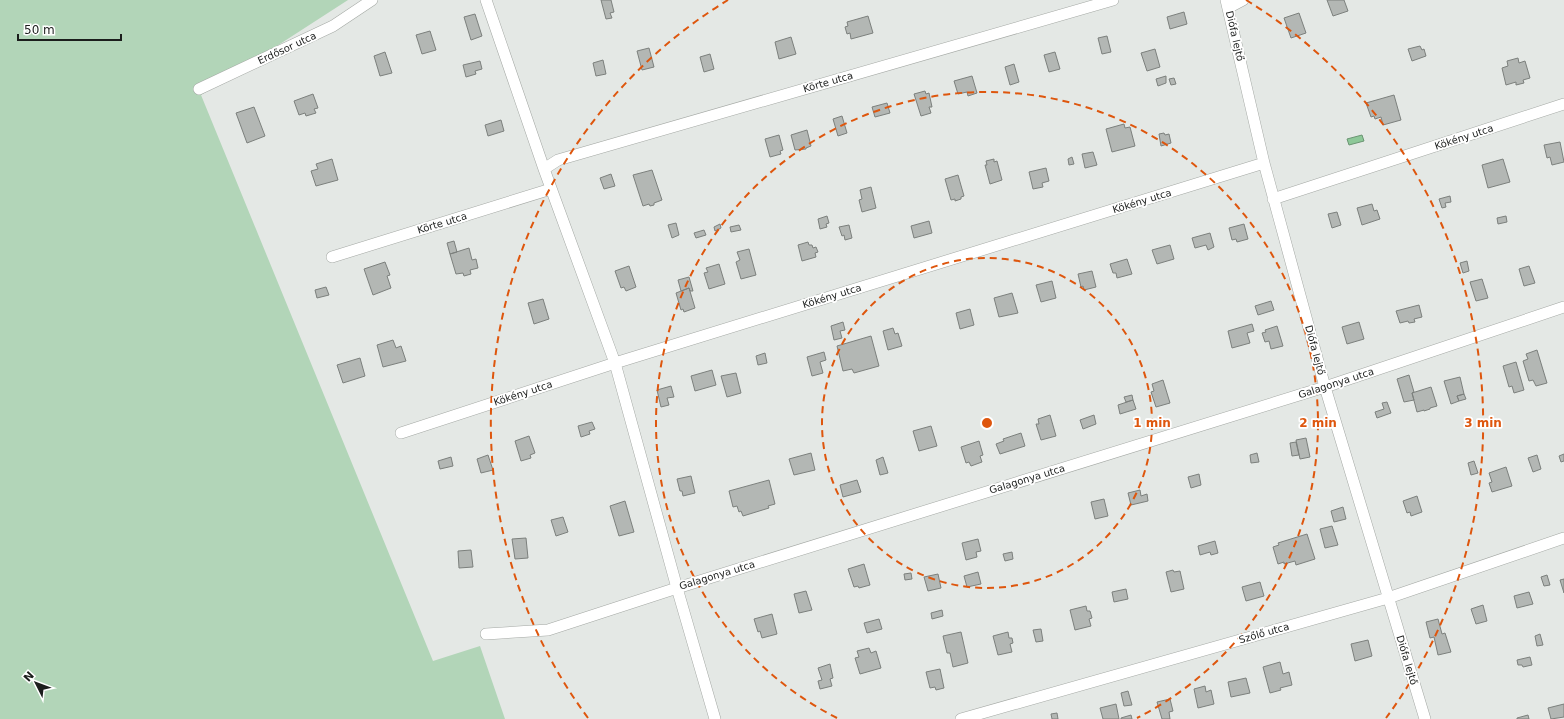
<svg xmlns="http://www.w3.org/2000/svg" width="1564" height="719" viewBox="0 0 1564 719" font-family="'DejaVu Sans',sans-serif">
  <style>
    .green { fill: #b2d5b8 }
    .water { fill: #8dc898; stroke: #6b9573 }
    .building { fill: #b3b7b4; stroke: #7c807d }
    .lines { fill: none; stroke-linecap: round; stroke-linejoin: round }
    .street-casing { stroke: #a4a8a4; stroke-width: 12 }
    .street { stroke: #fff; stroke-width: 11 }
    .ring { fill: none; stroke: #de560d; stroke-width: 2; stroke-dasharray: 7 5 }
    .labels { text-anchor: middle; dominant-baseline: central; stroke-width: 3.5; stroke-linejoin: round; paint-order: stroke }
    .street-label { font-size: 10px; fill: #1b1d1c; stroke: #fff }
    .centre { fill: #de560d; stroke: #fff; stroke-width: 2 }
    .ring-label { font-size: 12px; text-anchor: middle; font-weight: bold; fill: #de560d; stroke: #fff; stroke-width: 3.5; stroke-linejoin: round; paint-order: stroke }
  </style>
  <rect width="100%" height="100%" fill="#e4e8e5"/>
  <path class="green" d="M0 0H348L201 95 433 661 480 646 505 719H0Z"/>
  <path class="water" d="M1362 135 1364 141 1349 145 1347 139Z"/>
  <path class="building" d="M601 0H611L614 12 610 13 612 18 606 19Z
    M1327 0H1344L1348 11 1333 16Z
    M1184 12 1187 24 1170 29 1167 17Z
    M1299 13 1306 33 1291 38 1284 18Z
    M475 14 482 36 471 40 464 17Z
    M868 16 873 33 851 39 850 33 847 34 845 27 848 26 847 22Z
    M430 31 436 50 422 54 416 35Z
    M1107 36 1111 52 1102 54 1098 38Z
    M791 37 796 54 779 59 775 42Z
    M1420 46 1422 50 1424 49 1426 56 1412 61 1408 49Z
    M649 48 654 67 642 70 637 51Z
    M1155 49 1160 67 1147 71 1141 53Z
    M385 52 392 73 380 76 374 56Z
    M1055 52 1060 69 1049 72 1044 55Z
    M710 54 714 69 704 72 700 57Z
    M1518 58 1519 63 1525 61 1530 78 1523 80 1524 83 1516 85V82L1506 85 1502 68 1508 66 1507 61Z
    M603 60 606 74 596 76 593 63Z
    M480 61 482 69 475 71 476 74 466 77 463 65Z
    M1014 64 1019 82 1010 85 1005 67Z
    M972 76 977 93 968 96 967 92 958 94 954 81Z
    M1166 76V83L1158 86 1156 79Z
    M1174 78 1176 84 1171 85 1169 79Z
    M925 91 926 94 929 93 932 107H929L931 113 921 116 914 94Z
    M313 94 318 108 314 109 316 113 306 116 305 113 299 115 294 101Z
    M1394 95 1401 120 1383 125 1381 117 1375 119 1374 116 1371 117 1366 103Z
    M887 103 890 113 875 117 872 107Z
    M254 107 265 136 247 143 236 113Z
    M842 116 847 133 838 136 833 119Z
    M501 120 504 131 488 136 485 125Z
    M1124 124 1125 128 1130 127 1135 146 1112 152 1106 129Z
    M807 130 811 146 806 148V149L795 150 791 135Z
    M1164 133 1165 135 1169 134 1171 143 1161 146 1159 134Z
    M779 135 783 150 780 151 781 154 770 157 765 139Z
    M1560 142 1564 162 1552 165 1550 157 1547 158 1544 145Z
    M1093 152 1097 165 1085 168 1082 154Z
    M1072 157 1074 164 1069 165 1068 159Z
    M332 159 338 180 316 186 311 171 318 169 316 164Z
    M994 159V162L997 161 1002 180 990 184 985 165H987L986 161Z
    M1503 159 1510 182 1488 188 1482 165Z
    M1046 168 1049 181 1042 183 1043 187 1033 189 1029 172Z
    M652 170 662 200 654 203V205L650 206 649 204 643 206 633 175Z
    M611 174 615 186 604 189 600 178Z
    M958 175 964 196 961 197V199L955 201V199L951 200 945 179Z
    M871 187 876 208 862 212 859 200 862 199 860 190Z
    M1450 196 1451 202 1445 203 1446 207 1442 208 1439 199Z
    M1372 204 1374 211 1377 210 1380 219 1362 225 1357 208Z
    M1337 212 1341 225 1332 228 1328 214Z
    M827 216 829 223 826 224 827 227 820 229 818 219Z
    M1506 216 1507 222 1498 224 1497 218Z
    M929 221 932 233 914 238 911 226Z
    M676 223 679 235 672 238 668 225Z
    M720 224 721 228 715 231 714 227Z
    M1244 224 1248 239 1237 242 1236 239 1232 240 1229 228Z
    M739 225 741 230 731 232 730 227Z
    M849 225 852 238 845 240 844 235 842 236 839 227Z
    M704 230 706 235 696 238 694 233Z
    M1210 233 1214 247 1208 250 1206 245 1195 248 1192 238Z
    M454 241 457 252 450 254 447 243Z
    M808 242 809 245H812L813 248 816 247 818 252 815 253 816 257 802 261 798 245Z
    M1170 245 1174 259 1157 264 1152 250Z
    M469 248 472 260 476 259 478 268 470 270 471 274 464 276 463 273 456 274 450 254Z
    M749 249 756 275 741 279 736 262 740 260 737 252Z
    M1127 259 1132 274 1117 278 1116 273H1113L1110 264Z
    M1467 261 1469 271 1463 273 1460 263Z
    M385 262 390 275 387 276 391 288 373 295 364 269Z
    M719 264 725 284 709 289 704 273 708 272 706 268Z
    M629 266 636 287 626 291 624 287 621 288 615 271Z
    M1529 266 1535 283 1524 286 1519 269Z
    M1092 271 1096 287 1084 290 1083 286 1081 287 1078 274Z
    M689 277 693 291H690L689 288 681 291 678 280Z
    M1482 279 1488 298 1476 301 1470 282Z
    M1052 281 1056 298 1041 302 1036 285Z
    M326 287 329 295 317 298 315 290Z
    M689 288 695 308 684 312 683 309 681 310 676 293Z
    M1012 293 1018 313 999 317 994 298Z
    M543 299 549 319 534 324 528 303Z
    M1271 301 1274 310 1258 315 1255 306Z
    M1419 305 1422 317 1414 319 1415 322 1409 323 1408 321 1400 323 1396 311Z
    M970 309 974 325 960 329 956 313Z
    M843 322 845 330 840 331 842 338 834 340 831 326Z
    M1359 322 1364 339 1347 344 1342 327Z
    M1252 324 1254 331 1247 333 1250 343 1232 348 1228 331Z
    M1277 326 1283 346 1271 349 1269 341 1265 342 1262 333 1266 332 1265 330Z
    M893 328 895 334 898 333 902 346 888 350 883 331Z
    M871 336 879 366 854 373 852 369 843 371 837 346Z
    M393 340 396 348 401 346 406 361 383 367 377 345Z
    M1537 350 1547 383 1536 386 1533 380 1529 381 1523 361 1528 359 1526 354Z
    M824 352 826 360 820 362 823 373 812 376 807 357Z
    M765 353 767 363 758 365 756 356Z
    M360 358 365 376 343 383 337 365Z
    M1516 362 1524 390 1514 393 1512 386 1509 387 1503 366Z
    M712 370 716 385 695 391 691 376Z
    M736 373 741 393 727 397 721 376Z
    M1409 375 1414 392 1412 393 1414 400 1404 402 1397 379Z
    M1460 377 1464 394 1457 396 1459 401 1451 404 1444 381Z
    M1163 380 1170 403 1156 407 1151 392 1154 391 1152 384Z
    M671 386 674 397 667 398 669 405 661 407 657 390Z
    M1431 387 1437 406 1430 408V409L1424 411V410L1417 412 1412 393Z
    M1464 394 1466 399 1459 401 1457 396Z
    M1132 395 1133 400 1126 402 1124 397Z
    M1133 400 1136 409 1120 414 1118 405Z
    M1387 402 1391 413 1377 418 1375 412 1384 409 1382 403Z
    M1050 415 1056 436 1041 440 1036 424H1039L1038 419Z
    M1094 415 1096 424 1083 429 1080 420Z
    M592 422 595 429 589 431 590 434 581 437 578 426Z
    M931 426 937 446 919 451 913 431Z
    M1021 433 1025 446 1000 454 996 444 1004 441 1003 439Z
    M529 436 535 453 530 455 531 458 521 461 515 441Z
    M1306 438 1310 457 1300 459 1296 440Z
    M979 441 983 455 980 456 982 462 971 466 969 462 966 463 961 447Z
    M1296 442 1299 455 1292 456 1290 443Z
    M811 453 815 470 794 475 789 459Z
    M1257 453 1259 462 1251 463 1250 455Z
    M1564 454V461L1561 462 1559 456Z
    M488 455 493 470 481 473 477 459Z
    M1537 455 1541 469 1533 472 1528 458Z
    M451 457 453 466 440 469 438 461Z
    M883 457 888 473 880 475 876 460Z
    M1474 461 1478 473 1471 475 1468 463Z
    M1506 467 1512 486 1492 492 1489 483 1492 482 1489 473Z
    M1199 474 1201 485 1191 488 1188 477Z
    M691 476 695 493 683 496 682 491H680L677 479Z
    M769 480 775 504 768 506 769 508 743 516 741 511 739 512 737 506 733 507 729 491Z
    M857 480 861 492 843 497 840 485Z
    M1140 490 1141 496 1147 494 1148 501 1131 505 1128 493Z
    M1417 496 1422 512 1411 516 1410 512 1407 513 1403 501Z
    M1104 499 1108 516 1095 519 1091 502Z
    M625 501 634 532 619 536 610 506Z
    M1343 507 1346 519 1334 522 1331 511Z
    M563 517 568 532 556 536 551 520Z
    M1332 526 1338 545 1325 548 1320 529Z
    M1307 534 1315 559 1296 565 1295 561 1284 564V562L1278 564 1273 547 1279 545 1278 543Z
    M526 538 528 558 515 559 512 539Z
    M978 539 981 551 976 552 977 557 966 560 962 543Z
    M1215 541 1218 553 1211 555 1210 552 1200 555 1198 546Z
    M471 550 473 567 459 568 458 551Z
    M1012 552 1013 559 1005 561 1003 554Z
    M864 564 870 585 859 588 858 586 854 587 848 569Z
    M1173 570 1174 572 1180 571 1184 589 1171 592 1166 572Z
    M978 572 981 584 967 587 964 576Z
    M911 573 912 579 905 580 904 574Z
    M938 574 941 588 928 591 924 577Z
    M1547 575 1550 585 1544 586 1541 577Z
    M1564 579V593L1560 580Z
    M1260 582 1264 596 1246 601 1242 587Z
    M1126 589 1128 599 1114 602 1112 592Z
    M806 591 812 610 799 613 794 594Z
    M1529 592 1533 604 1517 608 1514 596Z
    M1483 605 1487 621 1476 624 1471 609Z
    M1086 606 1087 611H1090L1092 618 1089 619 1091 626 1075 630 1070 610Z
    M942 610 943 616 932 619 931 613Z
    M772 614 777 634 762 638 760 631 758 632 754 619Z
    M879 619 882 629 867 633 864 623Z
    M1438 619 1442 634 1445 633 1451 652 1438 655 1434 637 1430 638 1426 622Z
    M1041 629 1043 641 1036 642 1033 630Z
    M961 632 968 663 953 667 950 653H947L943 636Z
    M1008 632 1009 638H1012L1013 643 1010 644 1012 652 998 655 993 636Z
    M1540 634 1543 645 1537 646 1535 636Z
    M1368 640 1372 656 1355 661 1351 644Z
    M869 648 871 653 876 651 881 668 860 674 855 658 859 657 857 651Z
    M1530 657 1532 665 1523 667 1522 665H1518L1517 660Z
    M1280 662 1283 674 1289 672 1292 685 1280 688 1281 690 1270 693 1263 667Z
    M830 664 833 678 830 679 832 686 820 689 818 681 822 680 818 668Z
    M940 669 944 688 936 690 935 687 930 688 926 672Z
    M1246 678 1250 693 1231 697 1228 682Z
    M1205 686 1206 692 1211 690 1214 704 1198 708 1194 689Z
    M1128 691 1132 705 1124 706 1121 693Z
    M1170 699 1173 711 1169 712 1170 719H1162L1157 702Z
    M1116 704 1119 719H1103L1100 708Z
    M1564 704V717L1551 719 1548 708Z
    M1057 713 1058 719H1052L1051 714Z
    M1131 715 1132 719H1121V718Z
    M1528 715 1529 719H1517V718Z"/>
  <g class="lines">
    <defs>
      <path id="street" d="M486 0 544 169 615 363 677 588 715 719
        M1226 0 1264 163 1325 387 1425 719
        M1228 8 1243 0
        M199 89 333 26 372 0
        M544 169 558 160 1113 0
        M1273 199 1564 104
        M332 257 551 189
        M401 433 615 363 1264 163
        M486 634 548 630 677 588 1325 387 1564 307
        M961 719 1388 598 1564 538"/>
    </defs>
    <use href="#street" class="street-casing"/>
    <use href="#street" class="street"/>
  </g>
  <g class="ring">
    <circle cx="987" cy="423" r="165"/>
    <path d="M837 718A331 331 0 1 1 1137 718"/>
    <path d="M588 718A496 496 0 0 1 728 0M1246 0A496 496 0 0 1 1386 718"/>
  </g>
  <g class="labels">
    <g class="street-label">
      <text transform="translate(1235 36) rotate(77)">Diófa lejtő</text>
      <text transform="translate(287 48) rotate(-25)">Erdősor utca</text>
      <text transform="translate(828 82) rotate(-16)">Körte utca</text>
      <text transform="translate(1464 137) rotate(-18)">Kökény utca</text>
      <text transform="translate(1142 201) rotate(-17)">Kökény utca</text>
      <text transform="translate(442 223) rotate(-17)">Körte utca</text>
      <text transform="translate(832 296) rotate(-17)">Kökény utca</text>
      <text transform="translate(1315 350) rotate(75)">Diófa lejtő</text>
      <text transform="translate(1336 383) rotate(-18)">Galagonya utca</text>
      <text transform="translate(523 393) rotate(-18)">Kökény utca</text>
      <text transform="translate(1027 479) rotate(-17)">Galagonya utca</text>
      <text transform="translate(717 575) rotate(-17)">Galagonya utca</text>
      <text transform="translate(1264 633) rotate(-16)">Szőlő utca</text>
      <text transform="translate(1407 660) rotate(73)">Diófa lejtő</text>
    </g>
  </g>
  <circle cx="987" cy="423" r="6" class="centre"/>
  <g class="ring-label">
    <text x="1152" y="427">1 min</text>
    <text x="1318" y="427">2 min</text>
    <text x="1483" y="427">3 min</text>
  </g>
  <g transform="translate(36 683) rotate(312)" stroke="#ffffff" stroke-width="3" paint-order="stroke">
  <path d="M0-3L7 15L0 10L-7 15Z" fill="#1b1d1c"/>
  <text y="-6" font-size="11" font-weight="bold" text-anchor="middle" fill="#1b1d1c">N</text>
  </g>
  <path d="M18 34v6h103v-6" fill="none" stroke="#1b1d1c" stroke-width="2"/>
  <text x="24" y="34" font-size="12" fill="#1b1d1c" stroke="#ffffff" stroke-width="3" paint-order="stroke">50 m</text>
</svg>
